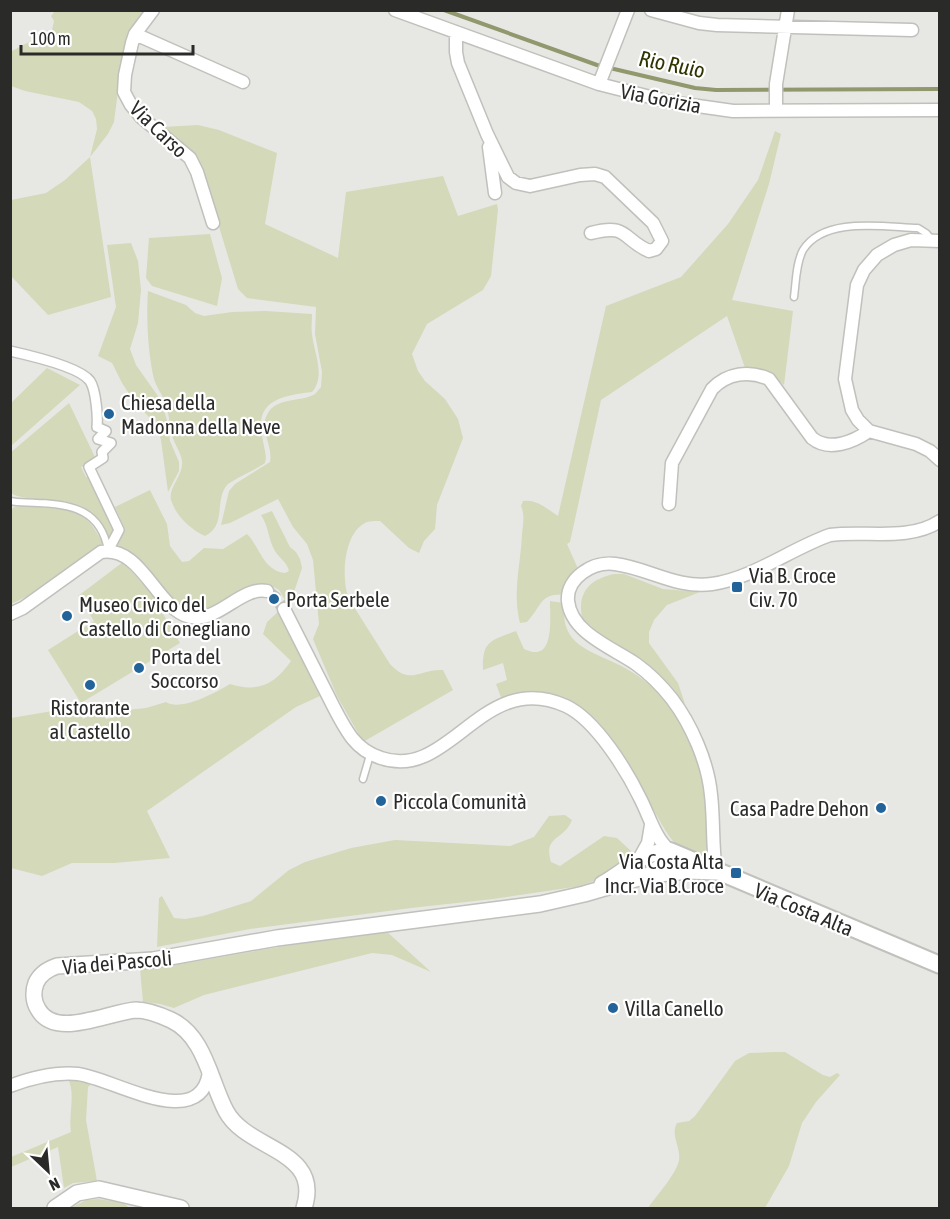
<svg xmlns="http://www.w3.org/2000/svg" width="950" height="1219" viewBox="0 0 950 1219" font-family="'Asap Condensed',sans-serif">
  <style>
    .green { fill: #d4d9ba }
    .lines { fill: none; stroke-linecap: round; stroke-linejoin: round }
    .stream { stroke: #91986e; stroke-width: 4 }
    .minor-tunnel { stroke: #c1c2be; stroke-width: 12; stroke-dasharray: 12 6; stroke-linecap: butt }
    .service-casing { stroke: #c0c0bc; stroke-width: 9 }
    .pedestrian-casing { stroke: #c0c0bc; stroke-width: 12 }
    .minor-casing { stroke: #c0c0bc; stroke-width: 15 }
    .tertiary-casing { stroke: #c0c0bc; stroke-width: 18 }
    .secondary-casing { stroke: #c0c0bc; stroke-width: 20 }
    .service { stroke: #fff; stroke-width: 6 }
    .pedestrian { stroke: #fff; stroke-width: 9 }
    .minor { stroke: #fff; stroke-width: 12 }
    .tertiary { stroke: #fff; stroke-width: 15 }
    .secondary { stroke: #fff; stroke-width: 16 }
    .poi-dot { fill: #22649a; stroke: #fff; stroke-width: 2 }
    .labels { text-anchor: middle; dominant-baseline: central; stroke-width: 4.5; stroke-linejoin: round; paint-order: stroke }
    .street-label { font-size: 21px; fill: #2a2a29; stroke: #fff }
    .poi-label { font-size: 21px; fill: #2a2a29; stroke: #fff; text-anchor: start }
    .water-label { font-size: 22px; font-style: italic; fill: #303400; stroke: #fff }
  </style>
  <rect width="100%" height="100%" fill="#e7e8e3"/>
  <path class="green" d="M55 11H148L130 38 122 60 114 122 108 134 90 157 111 297 48 315 11 276V200L46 193 65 180 90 157 97 129 96 119 92 111 79 102 25 91 11 86 10 52 52 30 54 21 51 16Z
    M198 125 219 130 277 153 265 224 338 258 346 192 443 176 458 216 497 204 498 210 491 276 483 290 427 324 412 354 418 371 425 381 445 399 458 419 463 438 437 505 435 529 424 541 419 553 409 548 380 521C376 521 368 521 365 523 343 534 341 580 349 599L390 664C411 686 418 669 443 670L453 690 363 742 337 696 313 639 319 624 313 560 307 544 293 527 278 499 230 523 221 525 229 491 235 484 270 462C273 446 260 430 266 417 274 396 300 403 315 394 317 392 319 389 321 387L322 372 315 334 316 307 247 298 238 289 202 171 195 158 163 127Z
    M775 131 781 134 769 184 732 300 793 311 784 385 770 373 745 368 727 316 601 400 570 542 567 544 579 571 568 595C539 592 543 605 527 622L520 623C512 593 521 563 522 534 523 524 525 515 521 506L523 501C537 499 547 509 558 516L606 306 681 277 728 224 758 180Z
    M210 234 222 278 217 306 152 286 146 278 149 238Z
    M131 243 138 261 141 290 138 323 130 349 136 365 160 399 167 420 170 441 179 462V471L168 492 161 440 158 430 151 419 135 403 122 383 112 363 98 356 116 307 107 245Z
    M148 291 186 305 195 313 204 316 232 312 266 311 312 314C312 321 311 328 312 334 314 353 326 376 312 392 289 395 258 398 261 429 262 439 265 448 266 458L265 463C257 469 232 480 227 485 214 501 227 525 205 536 190 529 176 516 171 500 168 487 184 475 182 461 181 452 174 444 172 435 169 423 169 411 164 399 161 393 156 386 154 379 148 354 146 317 148 291Z
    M47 368 80 385 11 446V403Z
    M69 403 95 457 87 465 81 467 86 477H90L115 530 109 539C87 500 80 503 37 499 28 498 19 498 11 493L10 453Z
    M150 490 167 524 170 546 182 562 189 561 204 548 223 549 247 534C260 547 263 571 285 573L289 571C287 562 279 558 275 551 268 539 269 527 261 515L272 511 290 547 296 552 300 559 302 568 289 607 279 590 270 585 198 613 182 609 116 548 125 529 115 507Z
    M22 506C43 508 75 506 90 523 95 529 99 537 103 543L36 592 11 604V510L14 507Z
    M123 562 151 593 180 643 81 703 48 650 94 621 78 596Z
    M614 574H624L663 589 700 592 667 605 654 620 649 632V643L678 683 685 704C671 687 658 672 640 659 626 649 591 632 583 619 581 615 581 610 581 606 582 586 596 578 614 574Z
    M550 601 564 603C561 644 585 648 615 663 633 671 654 686 666 701 686 725 704 767 708 798 710 814 708 832 708 848L703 853 697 855 677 845 673 841C650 812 611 715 576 707 557 702 523 702 502 700L496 684 507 680 503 663 483 670C482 640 491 641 516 631L524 649C555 664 550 620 550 601Z
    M279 611 320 696 296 707 147 811 170 858 114 863H72L42 876 11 868V718L76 707 83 719 101 710 106 719 125 715 126 710 146 708 166 702C180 712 217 692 230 684 258 693 275 684 291 661L263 634 267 622Z
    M565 815 572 820C564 841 543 835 551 862L560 866 604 836 617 838 631 851 612 871 596 880 581 886 493 899 411 908 250 929 157 947 159 898 162 896 174 918 185 919 203 916 251 901 289 870 305 862 351 848 395 840 510 846 534 837 549 816Z
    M384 929 431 972 392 955 372 953 204 995 174 1008 160 1004 143 1002 140 969 192 962Z
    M775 1052H785L823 1075 830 1077 837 1073 840 1075 816 1102 802 1123 789 1166 765 1208H648C656 1196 676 1175 679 1160 681 1147 670 1135 677 1123L689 1121 695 1116 735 1061 749 1053Z
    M68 1079 93 1083 88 1087 86 1120 97 1181 73 1183 64 1188 58 1147 11 1167V1157L71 1132C68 1115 76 1094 68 1079Z
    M98 1199 124 1203 129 1208H71L86 1200Z"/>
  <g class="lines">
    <path class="stream" d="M444 10 597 65 695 88 716 90 940 89"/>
    <path class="minor-tunnel" d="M267 591 275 597 284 609"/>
    <defs>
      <path id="service" d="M794 297C796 282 796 263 803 250 824 216 884 227 918 228L926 233 932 240
        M10 501C19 503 29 502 38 503 73 504 101 511 108 550
        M363 779 370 755"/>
      <path id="pedestrian" d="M10 351C28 355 80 367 90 381 96 390 98 417 97 427L106 431 98 439 111 443 102 452 103 458 89 467 119 530 108 551"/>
      <path id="minor" d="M153 10 135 34 132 43 125 75 124 92 131 105 141 117 190 158 197 172 213 223
        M395 10 599 84 670 102 733 111 940 110
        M651 10 699 23 717 25 912 30
        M456 32V52L458 63 487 134 508 177 516 183 530 186 580 175 595 174 605 177 653 223 662 241 656 249 649 251C622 239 628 223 591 233
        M135 34 243 82
        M599 84 628 10
        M776 110V84L788 10
        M489 147 495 193
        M940 241 911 240 894 245 877 255 864 270 857 285 845 379 852 410 858 420 869 431 916 444 930 451 940 460
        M669 504 672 463 712 389C727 373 749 370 769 379L812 438C829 452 853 442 869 431
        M284 609C297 635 310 660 323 686 332 703 340 722 352 738 360 748 368 754 381 758 450 782 482 668 566 706 596 720 627 771 641 800 650 818 655 838 670 851
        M10 614 23 608 101 552C142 545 156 609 190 617 218 623 241 586 267 591
        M638 861 648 843 651 825
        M716 872C712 846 714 820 711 795 708 762 691 724 672 699 661 685 650 674 636 664 613 648 571 633 568 601 566 578 593 561 615 564 648 568 677 589 712 584 754 578 790 549 830 535 865 530 908 542 940 521
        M10 1086C31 1078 55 1072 78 1074 112 1078 200 1134 209 1072"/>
      <path id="tertiary" d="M602 884C624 872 644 850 670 851L660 867 649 875
        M55 1208 77 1193 99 1189 181 1208
        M304 1208C323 1149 247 1151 226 1111 210 1081 205 1036 171 1020 160 1015 147 1010 136 1010 108 1012 55 1040 38 1009 33 1001 33 991 36 983 40 974 48 969 57 966L153 960 277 938 540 904 584 894 649 875 689 871 716 872"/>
      <path id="secondary" d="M670 851 940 965"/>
    </defs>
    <use href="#service" class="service-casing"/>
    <use href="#pedestrian" class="pedestrian-casing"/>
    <use href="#minor" class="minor-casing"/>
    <use href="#tertiary" class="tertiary-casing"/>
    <use href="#secondary" class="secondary-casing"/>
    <use href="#service" class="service"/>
    <use href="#pedestrian" class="pedestrian"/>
    <use href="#minor" class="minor"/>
    <use href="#tertiary" class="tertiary"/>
    <use href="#secondary" class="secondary"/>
  </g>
  <g class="poi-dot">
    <circle cx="109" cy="414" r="6"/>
    <rect x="731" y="581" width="12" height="12" rx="3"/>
    <circle cx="274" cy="599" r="6"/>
    <circle cx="67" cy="616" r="6"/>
    <circle cx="139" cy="668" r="6"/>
    <circle cx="90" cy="685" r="6"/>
    <circle cx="381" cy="801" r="6"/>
    <circle cx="881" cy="808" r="6"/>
    <rect x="730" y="867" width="12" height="12" rx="3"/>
    <circle cx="613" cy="1008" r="6"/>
  </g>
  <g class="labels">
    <g class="street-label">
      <text transform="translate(661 98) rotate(11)">Via Gorizia</text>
      <text transform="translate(159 129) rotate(44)">Via Carso</text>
      <text transform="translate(804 909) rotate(23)">Via Costa Alta</text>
      <text transform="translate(117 962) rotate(-5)">Via dei Pascoli</text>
    </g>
    <g class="poi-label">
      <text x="121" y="402">Chiesa della<tspan x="121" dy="24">Madonna della Neve</tspan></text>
      <text x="749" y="575">Via B. Croce<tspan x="749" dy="24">Civ. 70</tspan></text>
      <text x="286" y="599">Porta Serbele</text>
      <text x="79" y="604">Museo Civico del<tspan x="79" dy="24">Castello di Conegliano</tspan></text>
      <text x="151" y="656">Porta del<tspan x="151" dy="24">Soccorso</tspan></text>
      <text x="90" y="707" text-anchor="middle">Ristorante<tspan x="90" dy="24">al Castello</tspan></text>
      <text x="393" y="801">Piccola Comunità</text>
      <text x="869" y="808" text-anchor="end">Casa Padre Dehon</text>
      <text x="724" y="861" text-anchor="end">Via Costa Alta<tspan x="724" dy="24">Incr. Via B.Croce</tspan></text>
      <text x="625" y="1008">Villa Canello</text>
    </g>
    <g class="water-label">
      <text transform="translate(672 64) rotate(11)">Rio Ruio</text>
    </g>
  </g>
  <rect width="950" height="1219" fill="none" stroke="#2a2a29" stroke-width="24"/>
  <g transform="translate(48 1171) rotate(154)" stroke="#ffffff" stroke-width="4.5" paint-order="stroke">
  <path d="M0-4.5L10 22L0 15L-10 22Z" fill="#2a2a29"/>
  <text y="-9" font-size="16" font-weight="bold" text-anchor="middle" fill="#2a2a29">N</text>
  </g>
  <path d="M21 45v9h172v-9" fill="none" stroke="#2a2a29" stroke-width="3"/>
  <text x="30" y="45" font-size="18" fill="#2a2a29" stroke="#ffffff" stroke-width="4.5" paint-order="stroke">100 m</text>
</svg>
